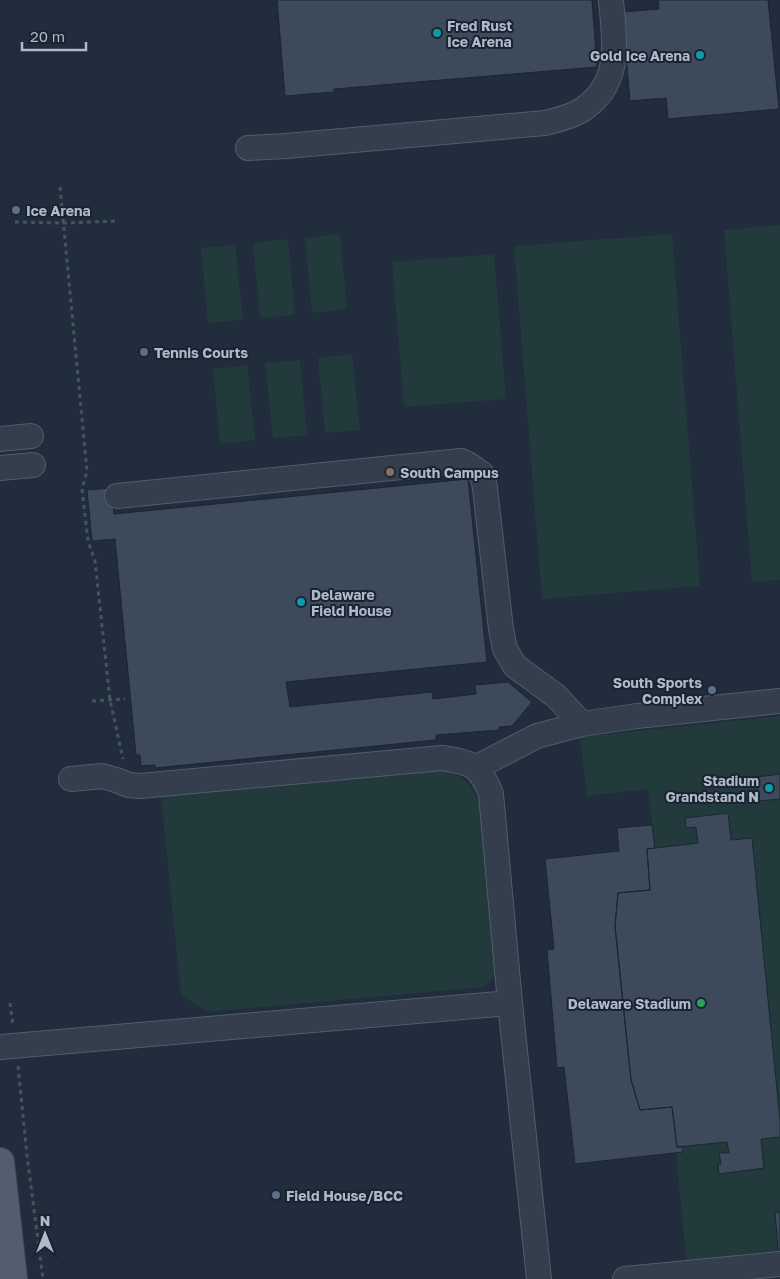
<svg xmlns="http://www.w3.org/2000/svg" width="780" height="1279" viewBox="0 0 780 1279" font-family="'Golos Text',sans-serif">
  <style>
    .green { fill: #233a3d }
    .building { fill: #3c4a5c; stroke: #1c2533 }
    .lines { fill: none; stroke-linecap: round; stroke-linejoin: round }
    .minor-casing { stroke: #535c6a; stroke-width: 26 }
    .major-casing { stroke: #3e4755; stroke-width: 30 }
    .path { stroke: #41575b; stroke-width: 3; stroke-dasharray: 4 4; stroke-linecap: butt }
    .minor { stroke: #353e4c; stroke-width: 24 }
    .major { stroke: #535d6d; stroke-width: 28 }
    .culture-dot { fill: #0f9aa8; stroke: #1a2331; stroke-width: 2 }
    .service-dot { fill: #5c6f8a; stroke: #1a2331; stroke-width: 2 }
    .education-dot { fill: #8d6e63; stroke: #1a2331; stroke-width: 2 }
    .leisure-dot { fill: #2e9e5b; stroke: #1a2331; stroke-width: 2 }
    .labels { text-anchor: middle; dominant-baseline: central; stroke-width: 4; stroke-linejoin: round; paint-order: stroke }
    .poi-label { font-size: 14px; font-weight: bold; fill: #b0b9c8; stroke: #1a2331; text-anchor: start }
  </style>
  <rect width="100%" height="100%" fill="#212c3c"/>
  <path class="green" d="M780 225V580L752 582 724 230Z
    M340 234 347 309 312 313 305 238Z
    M672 234 700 586 542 599 514 246Z
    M288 239 295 315 260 318 253 243Z
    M235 245 243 320 208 323 201 248Z
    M494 254 506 399 404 407 392 262Z
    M352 354 360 430 325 433 318 358Z
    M300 360 307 435 273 438 265 363Z
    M247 365 255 440 220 444 213 369Z
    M780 716V1259L687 1267 676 1153 683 1152V1147H677L672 1107 655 848 648 789 587 796 580 737Z
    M436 771C462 771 473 784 480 807L496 967C495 978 491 982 483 987L207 1012 181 995 161 796Z"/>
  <path class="building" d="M277 0H592L597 67 334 89V92L285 96Z
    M658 0H768L779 109 668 119 666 98 630 101 622 12 659 9Z
    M468 479 487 662 286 682 290 707 432 692 433 699 476 694 475 685 508 682 532 702 512 726 499 727V730L436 735V740L155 768V765L141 766 140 755H136L115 539 92 541 87 490 111 488 114 514Z
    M780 774V799L759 801 757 777Z
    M728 813 731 840 752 838 780 1120V1137L761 1139 764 1168 719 1174 718 1164H721L719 1153H729L727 1142 677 1147 672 1107 640 1110 631 1080 615 926 618 893 650 890 647 849 698 843 696 827 686 828 685 818Z
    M652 825 655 848 647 849 650 890 618 893 615 926 631 1080 640 1110 672 1107 677 1147H683V1152L575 1164 564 1067 557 1068 547 950 554 949 545 859 619 851 617 828Z
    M780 1212V1259H779L775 1213Z"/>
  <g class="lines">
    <defs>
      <path id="minor" d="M248 148 286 146 545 123C557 120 571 117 582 110 585 108 588 105 591 103 622 76 614 37 611 0
        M0 439 31 436
        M0 468 33 465
        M117 496 451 462 461 461 471 466 482 474 485 488 501 629 505 649 515 666 556 696 582 724
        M475 768 537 736 582 724 637 716 780 701
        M71 779 102 776 116 780 129 785 140 786 442 758C471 762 480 765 491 794L510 1003 539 1279
        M0 1047 510 1003
        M625 1279 780 1264"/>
      <path id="major" d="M0 1162 13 1279"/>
    </defs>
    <use href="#minor" class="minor-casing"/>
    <use href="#major" class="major-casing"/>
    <path class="path" d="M60 187 87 471 82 489 88 541 95 561 110 700 123 759
      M15 222 64 223 119 221
      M92 701 125 699
      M10 1003 13 1025
      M18 1066 27 1155 43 1279"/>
    <use href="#minor" class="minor"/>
    <use href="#major" class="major"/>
  </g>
  <g class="culture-dot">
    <circle cx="437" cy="33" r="5"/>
    <circle cx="700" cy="55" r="5"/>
    <circle cx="301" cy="602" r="5"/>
    <circle cx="769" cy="788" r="5"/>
  </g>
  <g class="service-dot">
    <circle cx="16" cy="210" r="5"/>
    <circle cx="144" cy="352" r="5"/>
    <circle cx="712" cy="690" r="5"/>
    <circle cx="276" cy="1195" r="5"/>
  </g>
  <circle class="education-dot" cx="390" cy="472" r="5"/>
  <circle class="leisure-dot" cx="701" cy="1003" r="5"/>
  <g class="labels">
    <g class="poi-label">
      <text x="447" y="25">Fred Rust<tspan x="447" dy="16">Ice Arena</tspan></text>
      <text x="690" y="55" text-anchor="end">Gold Ice Arena</text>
      <text x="26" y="210">Ice Arena</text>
      <text x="154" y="352">Tennis Courts</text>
      <text x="400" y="472">South Campus</text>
      <text x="311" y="594">Delaware<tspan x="311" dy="16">Field House</tspan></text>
      <text x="702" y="682" text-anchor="end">South Sports<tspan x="702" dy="16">Complex</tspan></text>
      <text x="759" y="780" text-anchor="end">Stadium<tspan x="759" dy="16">Grandstand N</tspan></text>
      <text x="691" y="1003" text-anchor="end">Delaware Stadium</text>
      <text x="286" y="1195">Field House/BCC</text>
    </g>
  </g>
  <g transform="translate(45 1234)" stroke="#1a2331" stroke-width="4" paint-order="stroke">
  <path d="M0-4L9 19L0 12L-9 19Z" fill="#b0b9c8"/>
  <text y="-8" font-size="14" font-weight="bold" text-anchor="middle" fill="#b0b9c8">N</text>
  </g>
  <path d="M22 42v8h64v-8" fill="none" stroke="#b0b9c8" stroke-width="2.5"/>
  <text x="30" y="42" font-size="15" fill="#b0b9c8" stroke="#1a2331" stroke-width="4" paint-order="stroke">20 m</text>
</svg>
